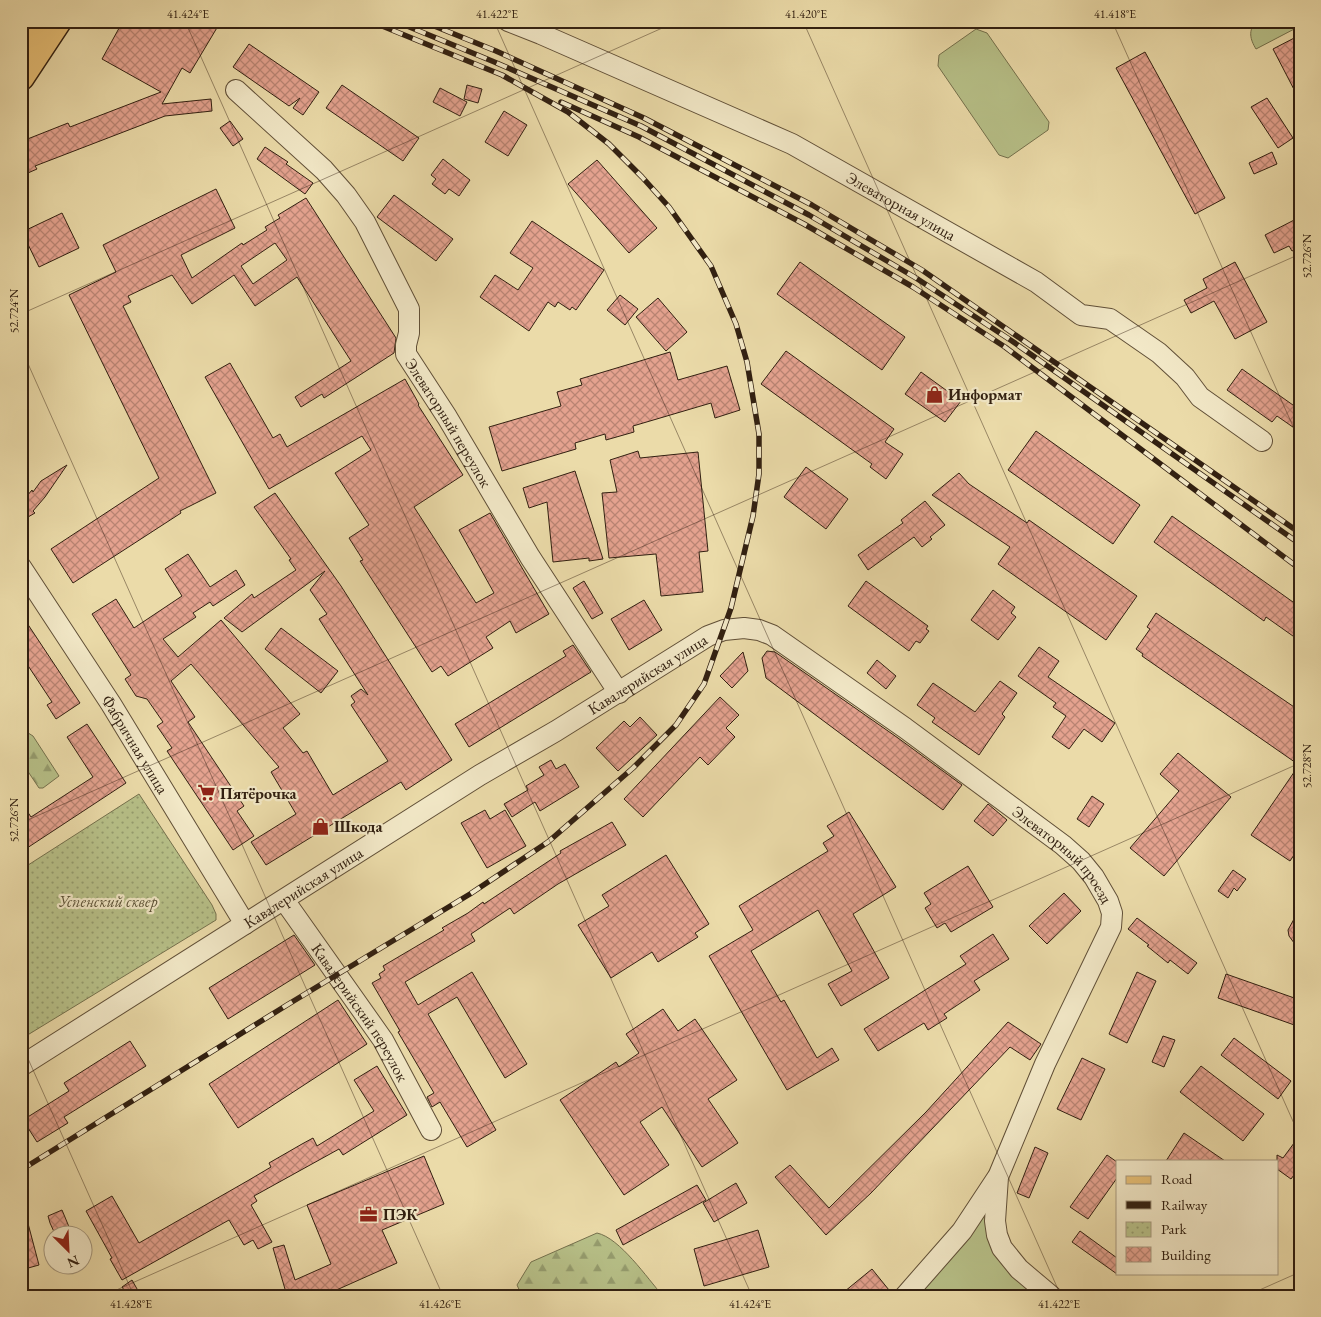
<svg xmlns="http://www.w3.org/2000/svg" width="1321" height="1317" viewBox="0 0 1321 1317" font-family="'EB Garamond',serif">
  <style>
    .grass { fill: #b7c088; stroke: #74704c }
    .forest { fill: url(#forest-firs); stroke: #74704c }
    .park { fill: url(#park-dots); stroke: #74704c }
    .building { fill: url(#building-cross-hatch); stroke: #322011; fill-rule: evenodd }
    .lines { fill: none; stroke-linecap: round; stroke-linejoin: round }
    .minor-casing { stroke: #604f37; stroke-width: 22 }
    .major-casing { stroke: #322011; stroke-width: 29 }
    .minor { stroke: #f2e8c7; stroke-width: 20 }
    .major { stroke: #e6be74; stroke-width: 26 }
    .rail-casing { stroke: #322011; stroke-width: 5.5 }
    .rail { stroke: #f2e8c7; stroke-width: 4; stroke-dasharray: 11; stroke-linecap: butt }
    .ticks { fill: none; stroke: #322011; stroke-width: 1; stroke-opacity: 0.45 }
    .labels { text-anchor: middle; dominant-baseline: central; stroke-width: 4.5; stroke-linejoin: round; paint-order: stroke }
    .street-label { font-size: 16px; fill: #322011; stroke: #f2e8c7 }
    .poi-label { font-size: 16px; font-weight: bold; fill: #322011; stroke: #f2e8c7; text-anchor: start }
    .park-label { font-size: 16px; font-style: italic; fill: #5a5035; stroke: #f2e8c7 }
    .neatline { fill: none; stroke: #322011; stroke-width: 2 }
    .ticks-label { font-size: 12px; text-anchor: middle; fill: #322011 }
  </style>
  <defs>
    <pattern id="forest-firs" width="22" height="20" patternUnits="userSpaceOnUse" patternTransform="scale(1.25)"><rect width="22" height="20" fill="#b7c088"/><path d="M5 1l3.5 6h-7zM16 11l3.5 6h-7z" fill="#959c6e"/></pattern>
    <pattern id="park-dots" width="8" height="8" patternUnits="userSpaceOnUse" patternTransform="scale(1.25)"><rect width="8" height="8" fill="#b7c088"/><path d="M2 2h.1M6 6h.1" fill="none" stroke="#959c6e" stroke-width="1.8" stroke-linecap="round"/></pattern>
    <pattern id="building-cross-hatch" width="8" height="8" patternUnits="userSpaceOnUse" patternTransform="scale(1.25)"><rect width="8" height="8" fill="#e4a28f"/><path d="M0 0l8 8M0 8l8-8" fill="none" stroke="#b98473"/></pattern>
  </defs>
  <rect width="100%" height="100%" fill="#ebdba9"/>
  <filter id="stains"><feTurbulence type="fractalNoise" baseFrequency=".004" numOctaves="4"/><feColorMatrix values="0 0 0 0 .2 0 0 0 0 .09 0 0 0 0 .02 0 0 0 .5 -.17"/></filter>
  <radialGradient id="worn" r=".72"><stop offset=".6" stop-color="#630" stop-opacity="0"/><stop offset="1" stop-color="#630" stop-opacity=".3"/></radialGradient>
  <path class="grass" d="M1256 21H1300V26L1256 49C1250 39 1248 31 1256 21Z
    M976 29 987 33 1049 122 1048 130 1008 158 999 155 938 66 939 55Z
    M987 1210 1038 1296H915Z"/>
  <path class="forest" d="M25 731 33 736 59 776 43 788H39L21 761V732Z
    M597 1233C620 1238 647 1278 663 1296H522L517 1285 531 1262Z"/>
  <path class="park" d="M139 794 212 905 216 914V920L21 1039V862L25 867Z"/>
  <path class="building" d="M123 21H221L190 73 182 68 162 104 211 99 212 111 165 116 35 166 37 169 21 176V151L28 148 25 140 68 123 70 127 161 92 102 59Z
    M1300 35V101L1273 49Z
    M249 44 319 92 303 115 293 108 300 98 289 106 233 67Z
    M1145 52 1225 198 1195 214 1116 68Z
    M342 85 419 138 403 161 326 108Z
    M467 85 482 89 478 103 464 99Z
    M440 88 467 102 460 116 433 102Z
    M1267 98 1293 138 1278 148 1251 107Z
    M504 111 527 125 508 156 485 142Z
    M230 121 243 139 233 146 220 128Z
    M265 147 288 162 286 164 313 183 305 194 257 159Z
    M1272 152 1277 164 1254 174 1249 163Z
    M443 159 470 180 459 196 449 189 445 194 432 184 436 179 431 175Z
    M597 160 657 228 629 253 568 184Z
    M216 189 235 228 181 255 192 278 242 243 243 245 267 230 265 227 280 218 278 215 306 198 396 338 394 353 324 398 322 394 301 407 295 397 351 361 297 277 255 306 234 275 192 304 172 275 128 296 131 302 123 306 216 493 180 511 181 513 73 583 51 549 159 478 69 295 116 272 103 245ZM275 243 287 260 253 284 241 266Z
    M394 195 453 239 436 261 377 217Z
    M62 213 79 248 39 267 22 232Z
    M1300 217V247L1292 251 1289 246 1274 253 1265 235Z
    M532 221 604 270 576 310 572 307 570 310 558 302 555 307 548 302 529 331 480 297 495 275 518 290 533 268 510 253Z
    M800 262 905 337 882 370 777 294Z
    M1235 262 1267 322 1235 339 1214 301 1191 313 1184 300 1207 288 1203 279Z
    M620 295 638 309 625 325 607 310Z
    M658 298 687 332 666 351 636 317Z
    M786 351 894 429 885 442 903 454 886 479 870 467 872 464 761 384Z
    M670 352 678 380 727 366 740 410 715 418 711 403 633 426 634 432 606 440 605 434 575 443 576 449 502 471 489 427 561 406 557 392 582 385 580 379Z
    M230 363 273 438 280 434 287 447 405 379 419 404 418 405 463 475 414 507 476 603 494 593 459 530 490 513 549 614 516 633 510 621 486 637 493 648 448 676 441 666 432 672 360 561 363 560 349 538 369 525 335 473 371 450 362 436 269 489 205 377Z
    M1242 369 1300 410V432L1277 416 1272 422 1227 390Z
    M921 372 961 401 945 422 905 394Z
    M1036 431 1140 505 1113 544 1008 470Z
    M638 451 640 458 698 452 708 551 699 552 703 592 661 596 656 554 609 558 602 493 617 492 610 460Z
    M67 465 45 497 33 511 35 513 21 521V503L32 490 33 492 41 481Z
    M806 467 848 499 826 529 784 497Z
    M575 471 603 559 589 561V558L553 562 547 502 529 508 523 488Z
    M959 473 969 484 1027 523 1029 520 1137 596 1106 640 998 564 1010 547 932 495Z
    M275 493 341 586 452 760 406 790 401 782 266 865 251 842 296 814 271 772 279 767 191 664 171 681 195 717 188 722 244 806 237 811 254 836 233 850 167 751 172 748 157 726 163 722 147 699 136 696 125 679 131 675 92 614 116 599 134 628 182 596 165 569 188 554 210 587 236 570 245 585 213 606 210 602 193 613 196 617 163 639 178 657 221 620 300 714 283 728 303 753 307 751 333 795 388 761 351 705 355 702 351 696 361 689 368 695 319 619 327 614 310 590 325 571 242 632 224 618 252 594 254 598 296 570 289 560 291 559 254 507Z
    M925 501 945 525 930 537 932 539 922 547 914 537 868 570 858 555 903 523 901 520Z
    M1172 516 1300 607V641L1266 617 1264 621 1154 542Z
    M584 581 603 613 592 619 573 588Z
    M866 581 928 626 926 629 929 631 920 643 916 641 909 651 848 606Z
    M993 590 1015 607 1011 613 1016 617 998 640 971 620Z
    M644 600 662 630 629 650 611 619Z
    M1156 613 1300 711V846L1290 861 1251 835 1299 765 1142 656 1143 654 1136 649 1150 629 1147 627Z
    M21 614 80 703 56 719 47 705 52 702 21 655Z
    M281 628 338 671 321 693 265 649Z
    M573 645 591 672 469 747 455 724 566 656 563 651Z
    M1039 647 1059 661 1048 677 1115 723 1102 742 1084 729 1069 749 1052 737 1066 716 1053 707 1056 703 1018 676Z
    M767 651 775 652 898 738 962 785 943 810 766 678 762 658Z
    M743 652 748 671 732 688 720 676Z
    M877 660 896 676 886 689 867 673Z
    M1000 681 1017 693 1002 714 1005 717 979 755 932 722 935 718 917 705 933 683 975 712Z
    M720 697 739 715 726 728 735 737 708 765 700 757 643 817 624 799Z
    M640 717 657 735 618 771 596 748 624 721 630 727Z
    M87 724 126 783 21 852V802L31 817 93 777 67 737Z
    M1178 753 1231 797 1164 876 1130 848 1179 791 1160 774Z
    M551 760 556 769 565 764 579 787 540 811 535 802 512 817 504 804 528 790 526 786 544 775 539 767Z
    M1092 796 1104 804 1089 827 1077 819Z
    M988 804 1007 820 993 836 974 821Z
    M485 810 490 819 505 810 526 846 487 868 461 823Z
    M849 812 896 887 853 914 889 978 841 1006 828 984 852 971 818 910 751 951 781 1002 784 1000 817 1058 832 1048 839 1060 787 1090 709 956 753 930 739 906 828 851 823 843 834 836 827 826Z
    M612 822 626 845 558 884 514 914 510 908 471 934 475 941 405 982 418 1005 472 972 527 1064 505 1078 457 997 428 1014 496 1130 467 1147 440 1102 432 1107 427 1097 434 1093 398 1032 400 1031 372 983 381 978 379 974 385 970 383 966 444 930 442 928 468 913 483 902 484 904 561 853 560 851Z
    M666 855 709 924 695 933 698 937 658 962 652 952 611 978 578 925 609 906 602 895Z
    M968 866 993 907 951 932 945 923 937 928 925 908 931 904 924 893Z
    M1233 870 1246 879 1237 891 1234 888 1228 898 1218 891Z
    M1064 893 1081 911 1047 944 1029 926Z
    M1300 908V951L1289 936 1288 930Z
    M1137 918 1197 963 1188 974 1170 960 1168 963 1147 946 1149 945 1128 929Z
    M993 934 1009 959 974 981 980 990 944 1014 947 1018 928 1030 924 1023 878 1051 864 1029 966 964 960 956Z
    M294 935 315 965 228 1019 209 988Z
    M1137 972 1156 981 1127 1043 1109 1034Z
    M1226 974 1300 1000V1027L1218 998Z
    M338 1000 367 1044 238 1128 209 1084Z
    M663 1009 678 1031 695 1019 737 1080 708 1099 738 1143 702 1167 662 1107 640 1122 669 1165 624 1195 560 1100 616 1062 619 1067 639 1053 626 1034Z
    M1008 1022 1041 1044 1030 1060 1010 1047 871 1193 826 1235 775 1177 790 1165 829 1208 926 1112Z
    M1163 1036 1175 1040 1164 1067 1152 1062Z
    M1234 1038 1291 1081 1278 1099 1221 1055Z
    M130 1041 146 1066 64 1117 68 1123 37 1142 23 1120 69 1091 64 1083Z
    M1082 1058 1105 1069 1081 1120 1057 1109Z
    M377 1066 407 1115 343 1155 339 1149 254 1196 257 1201 251 1205 272 1242 258 1249 253 1240 244 1245 229 1220 122 1280 110 1259 112 1258 86 1211 112 1196 139 1243 249 1180 271 1167 269 1163 302 1144 313 1138 317 1146 374 1111 354 1080Z
    M1201 1066 1264 1114 1243 1141 1180 1092Z
    M1184 1133 1225 1161H1166Z
    M1300 1135V1167L1291 1179 1277 1169V1155L1283 1158Z
    M1035 1147 1048 1153 1029 1198 1017 1193Z
    M1107 1155 1117 1162V1178L1088 1219 1070 1207Z
    M424 1156 444 1204 382 1230 397 1263 323 1296H287L273 1248 284 1245 295 1280 331 1264 307 1205Z
    M736 1183 747 1203 714 1222 703 1203Z
    M697 1185 706 1200 623 1245 616 1230Z
    M62 1210 72 1234H55L50 1223 48 1216Z
    M25 1212 39 1265 21 1270V1213Z
    M758 1230 769 1267 704 1286 694 1249Z
    M1080 1231 1117 1258V1274L1072 1242Z
    M872 1269 889 1290 881 1296H839Z
    M132 1280 141 1296H128L122 1287Z"/>
  <g class="lines">
    <defs>
      <g id="minor">
        <path id="s1" d="M508 21 541 34 792 144 1036 282 1081 315 1110 319 1159 353 1185 377 1200 397 1262 441"/>
        <path id="s2" d="M236 90 324 170 346 195 365 222 409 309V333L406 345V354L447 417 530 557 619 693"/>
        <path id="s3" d="M21 567 111 704 245 924"/>
        <path id="s4" d="M284 900 383 1040 431 1130"/>
        <path id="s5" d="M21 1066 480 775 556 731 708 636 724 630 744 628 759 630 772 635 905 728 1063 845 1081 861 1094 877 1108 901 1112 913 1111 927 1045 1064 998 1177 995 1221 997 1235 1002 1248 1019 1269 1051 1296"/>
        <path d="M905 1296 962 1231 997 1178"/>
      </g>
      <path id="major" d="M21 32 27 21
        M21 77 58 21"/>
    </defs>
    <use href="#minor" class="minor-casing"/>
    <use href="#major" class="major-casing"/>
    <use href="#minor" class="minor"/>
    <use href="#major" class="major"/>
    <defs>
      <path id="rail" d="M395 21 492 61 641 126 809 215 916 278 1012 341 1300 544
        M422 21 496 51 644 118 812 205 922 270 1300 533
        M561 102 639 137 804 224 913 287 1005 347 1300 569
        M21 1170 287 1005 470 894 548 842 633 768 676 725 704 684 731 608 753 516 759 474V434L747 362 736 324 711 266 669 207 642 177 609 144 568 112 502 75 370 21"/>
    </defs>
    <use href="#rail" class="rail-casing"/>
    <use href="#rail" class="rail"/>
  </g>
  <path class="ticks" d="M185 21 752 1296M494 21 1061 1296M803 21 1300 1137M1112 21 1300 442M21 314 678 21M21 348 443 1296M21 823 1300 254M21 1043 134 1296M103 1296 1300 763M1246 1296 1300 1272"/>
  <defs>
    <symbol id="shop-bare" viewBox="-9 -9 18 18"><path d="M-5-2.5h2.3a2.7 3.5 0 0 1 5.4 0H5L5.5 6h-11ZM-1.5-2.5h3a1.5 2.3 0 0 0-3 0Z" fill="#8f2418" stroke="#f2e8c7" stroke-width="2.5" paint-order="stroke"/></symbol>
    <symbol id="supermarket-bare" viewBox="-9 -9 18 18"><path d="M-6-5.5h2.5l.6 2H6L4.5 2H-2.5L-4.4-4H-6ZM-1.5 3.2a1.3 1.3 0 1 0 .1 0ZM3 3.2a1.3 1.3 0 1 0 .1 0Z" fill="#8f2418" stroke="#f2e8c7" stroke-width="2.5" paint-order="stroke"/></symbol>
    <symbol id="office-bare" viewBox="-9 -9 18 18"><path d="M-6-3h4V-5.5h4V-3h4V5H-6ZM-1-4.5V-3h2v-1.5ZM-6 0V1H6V0Z" fill="#8f2418" stroke="#f2e8c7" stroke-width="2.5" paint-order="stroke"/></symbol>
  </defs>
  <g fill-rule="evenodd">
    <use href="#shop-bare" x="922" y="382" width="25" height="25"/>
    <use href="#supermarket-bare" x="194" y="780" width="25" height="25"/>
    <use href="#shop-bare" x="308" y="814" width="25" height="25"/>
    <use href="#office-bare" x="356" y="1202" width="25" height="25"/>
  </g>
  <g class="labels">
    <g class="street-label">
      <text stroke="none"><textPath href="#s1" startOffset="435">Элеваторная улица</textPath></text>
      <text stroke="none"><textPath href="#s2" startOffset="409">Элеваторный переулок</textPath></text>
      <text stroke="none"><textPath href="#s5" startOffset="739">Кавалерийская улица</textPath></text>
      <text stroke="none"><textPath href="#s3" startOffset="211">Фабричная улица</textPath></text>
      <text stroke="none"><textPath href="#s5" startOffset="1242">Элеваторный проезд</textPath></text>
      <text stroke="none"><textPath href="#s5" startOffset="334">Кавалерийская улица</textPath></text>
      <text stroke="none"><textPath href="#s4" startOffset="136">Кавалерийский переулок</textPath></text>
    </g>
    <g class="poi-label">
      <text x="948" y="394">Информат</text>
      <text x="220" y="793">Пятёрочка</text>
      <text x="334" y="826">Шкода</text>
      <text x="383" y="1214">ПЭК</text>
    </g>
    <g class="park-label">
      <text x="108" y="901">Успенский сквер</text>
    </g>
  </g>
  <rect width="1321" height="1317" fill="none" stroke="#ebdba9" stroke-width="55"/>
  <rect x="1116" y="1160" width="162" height="115" fill="#f2e8c7" stroke="#a5987e"/>
  <rect x="1126" y="1176" width="25" height="8" fill="#e6be74" stroke="#a5987e"/>
  <text x="1161" y="1184" font-size="15" fill="#322011">Road</text>
  <rect x="1126" y="1201" width="25" height="8" fill="#322011" stroke="#a5987e"/>
  <text x="1161" y="1210" font-size="15" fill="#322011">Railway</text>
  <rect x="1126" y="1222" width="25" height="15" fill="url(#park-dots)" stroke="#a5987e"/>
  <text x="1161" y="1234" font-size="15" fill="#322011">Park</text>
  <rect x="1126" y="1247" width="25" height="15" fill="url(#building-cross-hatch)" stroke="#a5987e"/>
  <text x="1161" y="1260" font-size="15" fill="#322011">Building</text>
  <g transform="translate(68 1250) rotate(156)"><circle r="24" fill="#f2e8c7" stroke="#a5987e"/>
  <path d="M0-4L9 19L0 12L-9 19Z" fill="#8f2418"/>
  <text y="-8" font-size="14" font-weight="bold" text-anchor="middle" fill="#322011">N</text>
  </g>
  <rect x="28" y="28" width="1266" height="1262" class="neatline"/>
  <g class="ticks-label">
    <text x="188" y="18">41.424°E</text>
    <text x="497" y="18">41.422°E</text>
    <text x="806" y="18">41.420°E</text>
    <text x="1115" y="18">41.418°E</text>
    <text transform="translate(1307 256) rotate(-90)" y="4">52.726°N</text>
    <text transform="translate(14 311) rotate(-90)" y="4">52.724°N</text>
    <text transform="translate(1307 766) rotate(-90)" y="4">52.728°N</text>
    <text transform="translate(14 820) rotate(-90)" y="4">52.726°N</text>
    <text x="131" y="1308">41.428°E</text>
    <text x="440" y="1308">41.426°E</text>
    <text x="750" y="1308">41.424°E</text>
    <text x="1059" y="1308">41.422°E</text>
  </g>
  <rect width="100%" height="100%" filter="url(#stains)"/>
  <rect width="100%" height="100%" fill="url(#worn)"/>
</svg>
